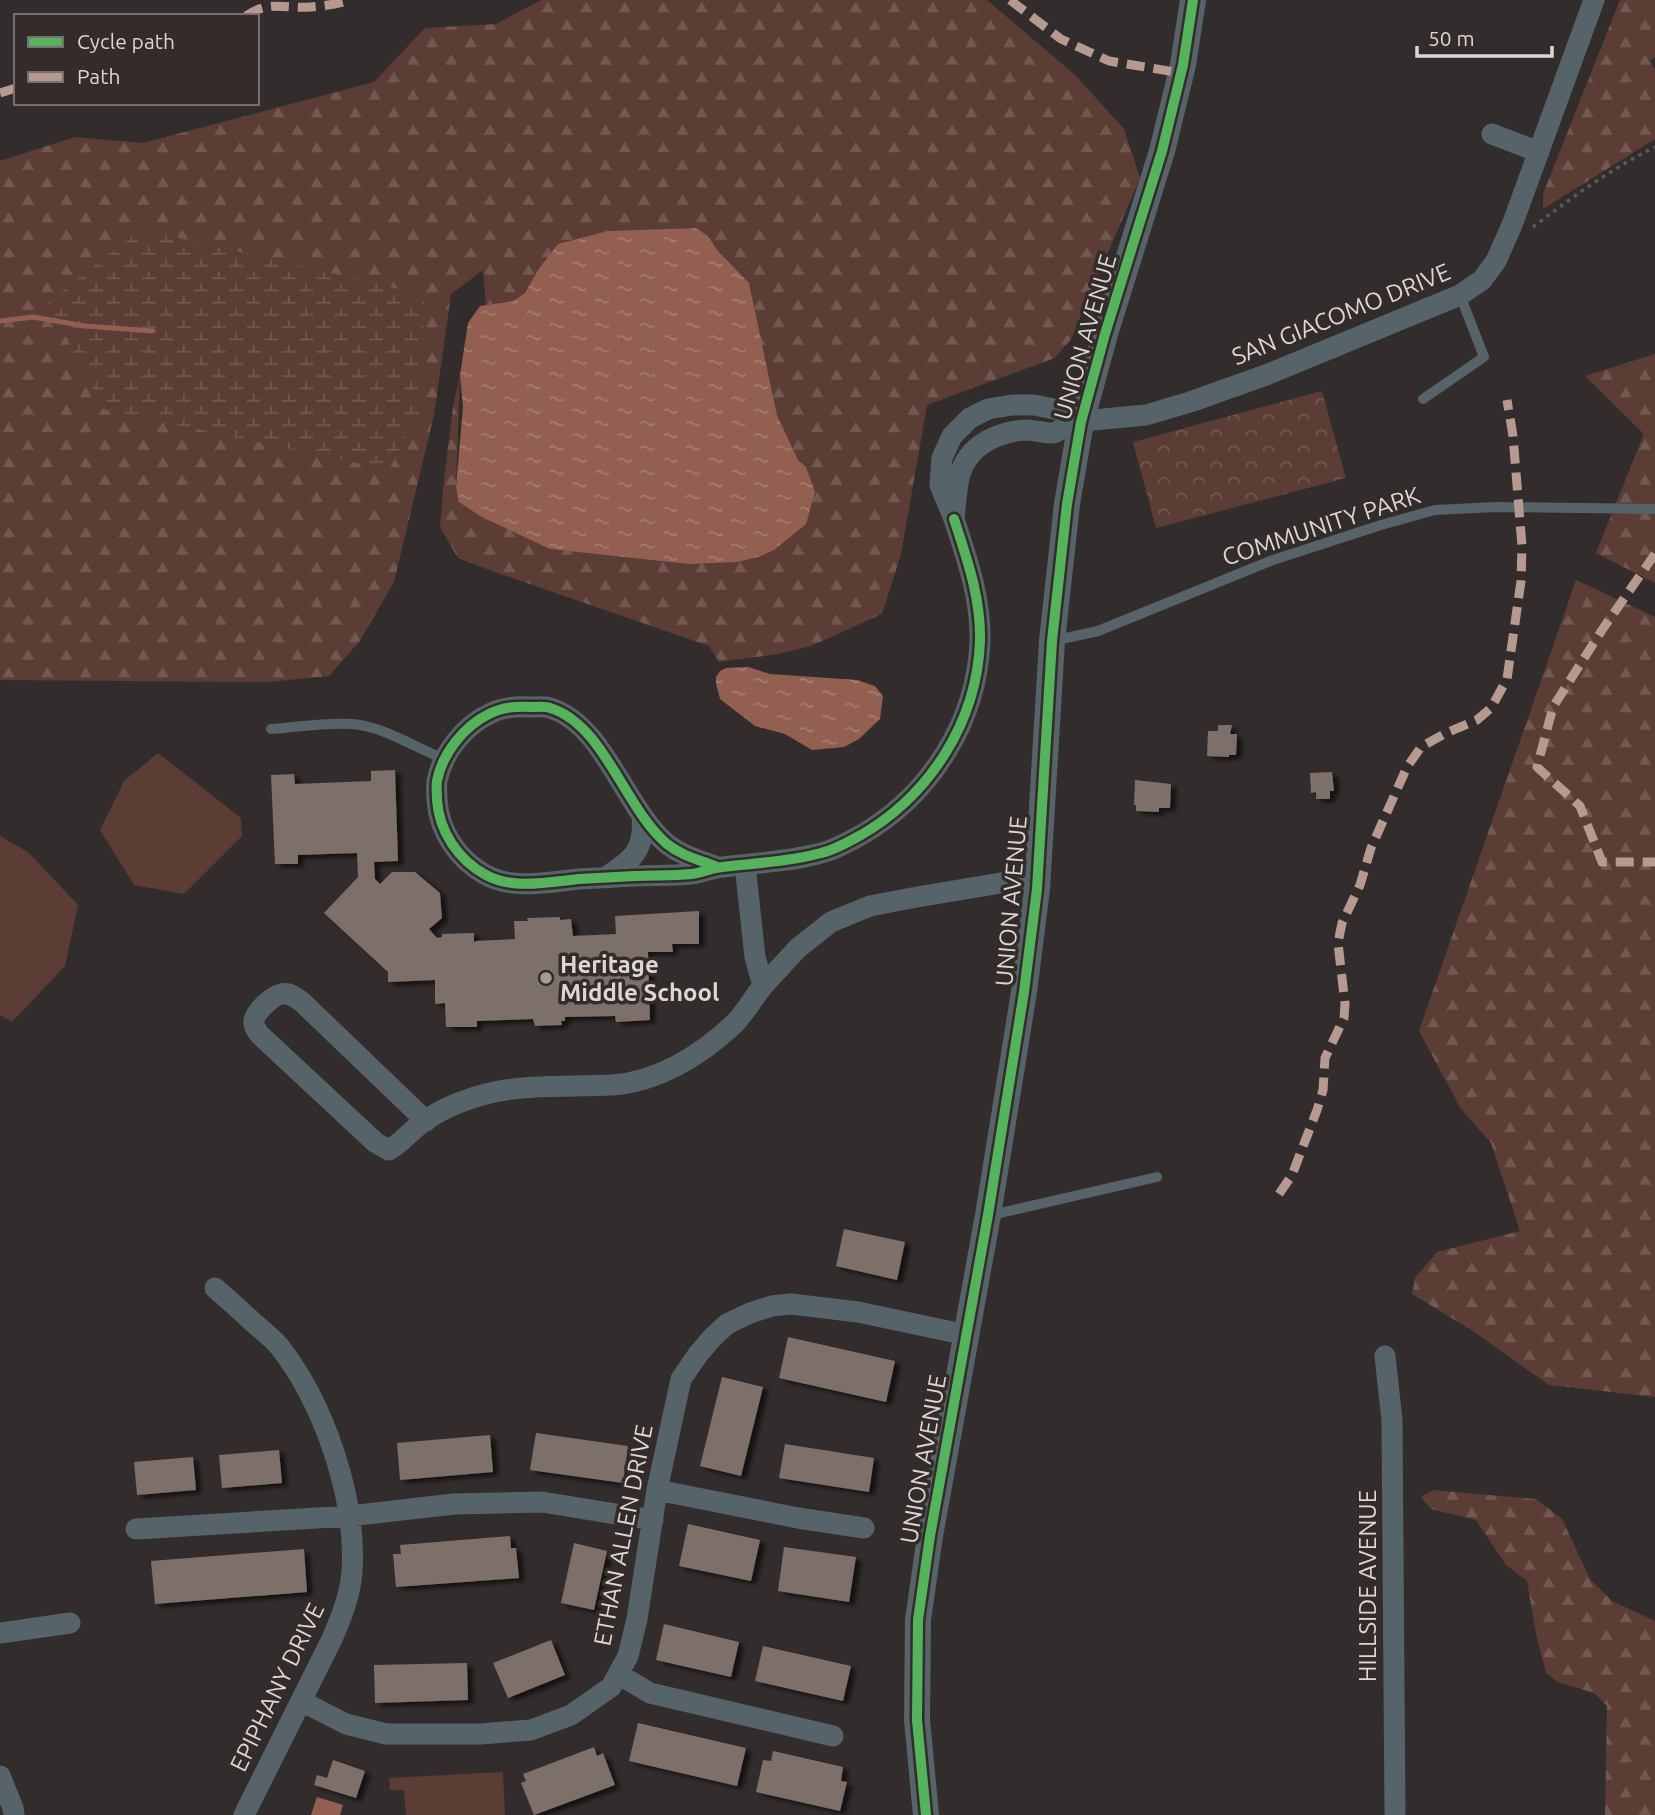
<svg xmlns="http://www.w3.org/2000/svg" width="1655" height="1815" viewBox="0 0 1655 1815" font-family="Ubuntu,sans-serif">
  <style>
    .grass { fill: #5c3d35 }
    .forest { fill: url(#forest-firs) }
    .wetland { fill: url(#wetland-marsh) }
    .park { fill: url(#park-crowns) }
    .water { fill: url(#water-ripples) }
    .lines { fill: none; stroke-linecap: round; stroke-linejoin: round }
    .stream { stroke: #935f51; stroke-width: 5 }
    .building { fill: #7d6f6b; filter: url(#shadow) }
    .path { stroke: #565d61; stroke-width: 3.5; stroke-dasharray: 3.5 5; stroke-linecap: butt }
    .service { stroke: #566368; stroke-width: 10 }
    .minor { stroke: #566368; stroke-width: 21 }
    .tertiary { stroke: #566368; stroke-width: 26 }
    .quiet { stroke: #b69a8f; stroke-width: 9; stroke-dasharray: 18 9; stroke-linecap: butt }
    .cycleway-casing { stroke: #342c2a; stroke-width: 15 }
    .cycleway { stroke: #56b35d; stroke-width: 10 }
    .poi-dot { fill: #a09c9a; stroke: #342c2a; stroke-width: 2.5 }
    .labels { text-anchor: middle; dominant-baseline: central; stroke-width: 7; stroke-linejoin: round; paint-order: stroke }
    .street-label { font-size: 24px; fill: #dcd7d5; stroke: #342c2a }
    .poi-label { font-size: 24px; font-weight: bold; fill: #dcd7d5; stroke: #342c2a; text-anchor: start }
  </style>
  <defs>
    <pattern id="forest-firs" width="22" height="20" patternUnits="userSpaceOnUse" patternTransform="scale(1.75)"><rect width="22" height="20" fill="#5c3d35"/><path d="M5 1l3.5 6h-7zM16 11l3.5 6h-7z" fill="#735851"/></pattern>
    <pattern id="wetland-marsh" width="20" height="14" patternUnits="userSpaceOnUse" patternTransform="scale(1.75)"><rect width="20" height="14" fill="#5c3d35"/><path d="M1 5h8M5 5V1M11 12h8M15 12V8" fill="none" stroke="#735851"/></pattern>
    <pattern id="park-crowns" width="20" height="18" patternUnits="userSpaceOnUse" patternTransform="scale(1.75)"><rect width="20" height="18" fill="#5c3d35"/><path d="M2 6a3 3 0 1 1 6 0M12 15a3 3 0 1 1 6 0" fill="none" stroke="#735851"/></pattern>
    <pattern id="water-ripples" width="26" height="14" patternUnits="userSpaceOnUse" patternTransform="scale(1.75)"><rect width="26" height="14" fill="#935f51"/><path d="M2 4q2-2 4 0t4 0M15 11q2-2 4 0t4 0" fill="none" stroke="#a67d71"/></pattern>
    <filter id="shadow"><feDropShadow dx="5.5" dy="3.5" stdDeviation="2" flood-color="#0009"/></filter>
  </defs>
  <rect width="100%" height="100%" fill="#322d2c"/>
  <path class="grass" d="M158 753 241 818 242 836 184 894 134 885 100 830 124 781Z
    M0 836 29 853 78 905 65 966 12 1022 0 1015Z
    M503 1772 505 1815H406L404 1790H390L389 1778Z"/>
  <path class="forest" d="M541 0H987L1075 75 1124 129 1140 178 1071 339 1055 358 927 405 901 554 882 614 811 646 778 654 719 662 709 646 492 571 458 558 440 527 444 480 453 407 460 375 456 487 550 549 688 564 806 467 798 460 777 415 749 283 717 250 708 236 696 228 608 231 538 270 525 293 513 301 486 305 483 270 451 294 434 415 394 582 359 642 329 676 267 682 0 680V161L75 137 143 143 374 82 425 28 496 24Z
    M1620 0H1655V57L1650 61 1655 70V139L1543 209V194Z
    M1655 354V583L1596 553 1644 434 1585 376Z
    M1576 580 1655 617V1397L1549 1385 1473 1331 1412 1294 1415 1278 1437 1252 1520 1231 1491 1143 1461 1109 1419 1031Z
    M1433 1490 1536 1499 1562 1519 1590 1579 1612 1601 1655 1621V1815H1605L1607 1706 1594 1693 1558 1682 1546 1673 1536 1634 1527 1581 1506 1565 1476 1520 1431 1509 1421 1497Z"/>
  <path class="wetland" d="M141 229 424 295 422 406 389 470 103 409 48 302Z"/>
  <path class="park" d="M1322 391 1346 478 1156 528 1133 442Z"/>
  <path class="water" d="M696 228 708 236 717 250 749 283 777 415 798 460 806 467 815 492 806 524 774 550 758 557 737 562 688 564 550 549 480 516 459 502 456 487 463 407 460 375 468 323 480 306 513 301 525 293 538 270 558 244 608 231Z
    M748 667 770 674 857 680 875 686 883 696 880 719 859 739 844 747 812 750 785 734 755 726 720 699 716 683V677L720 671 726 668Z
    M317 1797 343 1805 340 1815H311Z"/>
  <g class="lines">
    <path class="stream" d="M0 321 33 317 85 326 153 331"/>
  </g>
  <path class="building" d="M1218 725H1232L1230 734H1237L1236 755H1229V757L1207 756 1208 731H1218Z
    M395 770 398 861 374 862 375 879 380 884 392 872H415L440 893 442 918 429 929 437 938 442 937V934L474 933V942L476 941 515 939 514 921H528L527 918 560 917V920L571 919 573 936 616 934 615 916 699 911V944H672L673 952H648L650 1020 616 1022 615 1016 565 1017V1021H561L562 1025 535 1026 533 1019 477 1021V1027H446L445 1003 435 1004V980L388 982V972L324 913 358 877 357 853 298 855V864H275L271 775 294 774 295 784 371 781V771Z
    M1332 772 1334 791H1330V799H1316V792L1311 793 1310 773Z
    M1135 780 1171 784 1170 808H1159V812L1136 811V805H1134Z
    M844 1229 905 1242 897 1280 836 1266Z
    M788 1337 895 1361 886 1402 779 1378Z
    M722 1377 763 1387 741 1476 700 1466Z
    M536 1433 628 1446 623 1483 530 1470Z
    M490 1435 493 1472 400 1480 397 1443Z
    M785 1444 874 1458 869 1492 779 1478Z
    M279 1450 282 1483 222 1488 219 1455Z
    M193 1457 196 1490 137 1495 134 1462Z
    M688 1524 760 1540 751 1581 679 1566Z
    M510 1536 511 1548H516L519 1578 396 1587 393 1554H401L400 1545Z
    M574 1543 607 1551 594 1610 561 1603Z
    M784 1547 856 1557 849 1602 778 1591Z
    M304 1549 307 1592 155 1604 151 1561Z
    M664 1624 739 1642 731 1677 656 1660Z
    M551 1640 565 1675 508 1698 493 1663Z
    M763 1646 851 1666 843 1701 755 1681Z
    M467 1663 468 1700 375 1703 374 1665Z
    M638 1723 746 1748 737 1786 629 1761Z
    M594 1747 597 1756 603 1753 615 1785 534 1815 521 1783 526 1781 523 1774Z
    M773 1751 843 1767 841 1781 847 1782 840 1811 756 1792 763 1760 771 1761Z
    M333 1760 365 1771 356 1798 314 1785 317 1775 327 1778Z"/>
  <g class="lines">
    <path class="path" d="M1533 227C1572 197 1611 169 1655 147"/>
    <path class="service" d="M1423 399 1484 357 1460 295
      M1052 641 1098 631 1273 560 1381 525 1435 510 1496 507 1655 509
      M271 729C298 727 326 722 353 724 385 727 415 748 445 759
      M991 1215 1157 1177"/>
    <path class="minor" d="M1492 134 1539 152
      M1012 405H1034L1059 410 1072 422C1048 439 1054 432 1027 430 1016 430 1005 433 995 437 956 454 958 482 954 519L940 485 942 458 952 436 970 418 988 409Z
      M1072 422 1146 415 1190 402 1266 375 1460 295 1482 280 1496 261 1512 225 1594 0
      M717 867C700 860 682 856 667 844 625 809 604 724 550 708 545 706 537 707 531 707 517 706 502 707 489 714 464 726 442 754 437 781 436 787 437 794 437 800 439 831 458 860 486 875 513 890 549 882 579 879 597 878 616 877 635 876 654 875 673 876 691 874 702 873 711 868 722 867 755 863 788 862 821 853 835 850 848 842 861 835 930 795 977 722 980 641 981 598 967 559 954 519
      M606 877C634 859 645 850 642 815
      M763 986 798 948 831 922 870 906 917 897 1037 877
      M426 1121 302 1002C296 998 290 992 282 994 273 995 256 1011 254 1020 253 1026 257 1031 260 1035L376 1143 389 1150C400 1144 408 1134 418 1126 438 1110 465 1099 490 1093 529 1084 572 1087 612 1085 658 1082 701 1055 734 1024 745 1013 753 998 763 986L755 957 745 865
      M215 1288C229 1300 242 1312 255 1324 263 1331 272 1338 279 1346 324 1403 357 1499 352 1572 350 1596 341 1618 332 1639L244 1815
      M1385 1356 1392 1420 1395 1815
      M657 1490 798 1518 864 1528
      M136 1529 350 1516 454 1504 542 1502 653 1520
      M0 1633 70 1623
      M618 1674 650 1693 833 1736
      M301 1701 346 1724 386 1734H480L531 1730 571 1715 611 1687 628 1656 637 1619 657 1490 681 1379 699 1353 713 1337 727 1324 750 1313 772 1306 791 1304 858 1312 967 1335
      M0 1776 13 1808 14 1815"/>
    <path class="tertiary" d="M926 1815 917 1720 918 1620 930 1536 988 1215 1024 992 1037 889 1052 641 1067 504 1081 422 1105 334 1162 151 1183 65 1193 0"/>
    <path class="quiet" d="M1010 0 1061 39 1109 61 1181 73
      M246 16C269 0 286 9 311 7 323 6 338 4 350 0
      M0 93 16 88
      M1655 554 1602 630 1553 707 1537 767 1580 806 1602 862H1655
      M1279 1194 1292 1175 1317 1110 1323 1090 1325 1058 1344 1018 1345 1004 1338 943 1342 923 1360 885 1371 848 1407 767 1421 747 1446 733 1477 720 1491 708 1507 679 1521 581 1522 546 1513 436 1507 400"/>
    <defs>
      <path id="cycleway" d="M717 867C700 860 682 856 667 844 625 809 604 724 550 708 545 706 537 707 531 707 517 706 502 707 489 714 464 726 442 754 437 781 436 787 437 794 437 800 439 831 458 860 486 875 513 890 549 882 579 879 597 878 616 877 635 876 654 875 673 876 691 874 702 873 711 868 722 867 755 863 788 862 821 853 835 850 848 842 861 835 930 795 977 722 980 641 981 598 967 559 954 519
        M926 1815 917 1720 918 1620 930 1536 988 1215 1024 992 1037 889 1052 641 1067 504 1081 422 1105 334 1162 151 1183 65 1193 0"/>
    </defs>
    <use href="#cycleway" class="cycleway-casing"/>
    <use href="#cycleway" class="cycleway"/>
  </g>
  <circle class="poi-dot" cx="546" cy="978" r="7"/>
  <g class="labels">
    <g class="street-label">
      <text transform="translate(1341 314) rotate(-22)">SAN GIACOMO DRIVE</text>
      <text transform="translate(1085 337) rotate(-74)">UNION AVENUE</text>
      <text transform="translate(1321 526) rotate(-18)">COMMUNITY PARK</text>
      <text transform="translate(1011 901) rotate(-85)">UNION AVENUE</text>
      <text transform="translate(923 1459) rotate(-80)">UNION AVENUE</text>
      <text transform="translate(623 1535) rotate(-79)">ETHAN ALLEN DRIVE</text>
      <text transform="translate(1367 1586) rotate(-90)">HILLSIDE AVENUE</text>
      <text transform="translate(277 1687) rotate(-64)">EPIPHANY DRIVE</text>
    </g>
    <g class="poi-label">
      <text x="560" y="964">Heritage<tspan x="560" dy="28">Middle School</tspan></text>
    </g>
  </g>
  <rect x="14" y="14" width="245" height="91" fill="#342c2a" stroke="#77706e" stroke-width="2"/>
  <rect x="28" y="37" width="35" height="10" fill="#56b35d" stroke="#77706e" stroke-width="2"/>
  <text x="77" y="49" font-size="21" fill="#dcd7d5">Cycle path</text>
  <rect x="28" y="72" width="35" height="10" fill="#b69a8f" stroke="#77706e" stroke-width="2"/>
  <text x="77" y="84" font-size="21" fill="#dcd7d5">Path</text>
  <path d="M1417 46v10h135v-10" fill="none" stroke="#dcd7d5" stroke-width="3.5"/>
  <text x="1428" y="46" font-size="21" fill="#dcd7d5" stroke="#342c2a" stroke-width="5" paint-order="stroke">50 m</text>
</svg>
